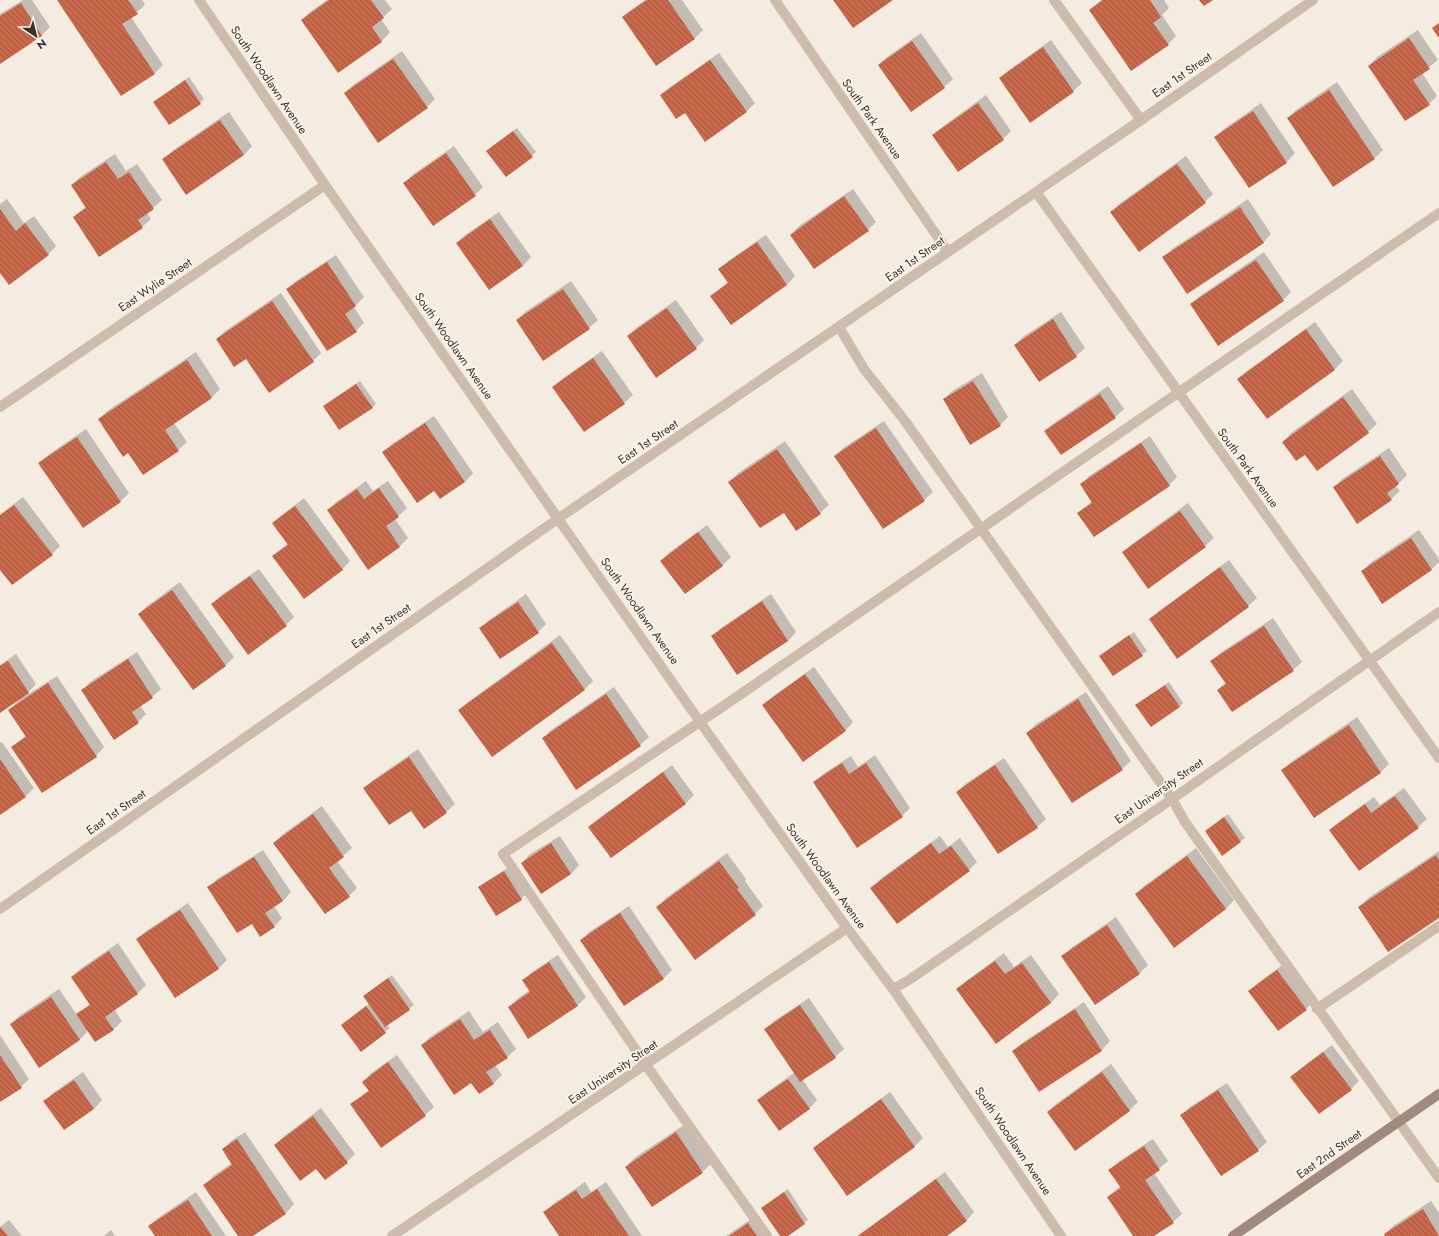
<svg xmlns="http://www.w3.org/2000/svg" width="1439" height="1236" viewBox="0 0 1439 1236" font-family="Jost,sans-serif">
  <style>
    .shadow { fill: #0003 }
    .building { fill: url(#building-back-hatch) }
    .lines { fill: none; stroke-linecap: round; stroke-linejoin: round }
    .lane { stroke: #cdbbac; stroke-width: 10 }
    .street { stroke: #cdbbac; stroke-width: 10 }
    .secondary { stroke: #a18a7d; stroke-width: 10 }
    .labels { text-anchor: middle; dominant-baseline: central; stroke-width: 3.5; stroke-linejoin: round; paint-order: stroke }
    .street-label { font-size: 12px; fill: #3b302b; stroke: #fbf5ee }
  </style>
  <defs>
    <pattern id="building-back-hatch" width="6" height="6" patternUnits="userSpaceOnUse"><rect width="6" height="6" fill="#c8694b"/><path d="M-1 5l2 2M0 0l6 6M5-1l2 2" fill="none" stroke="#a4573f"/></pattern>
  </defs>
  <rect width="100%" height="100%" fill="#f4ebe1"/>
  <path class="shadow" d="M23 0H32L50 27 42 35 0 62V14Z
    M58 0H142L145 5 131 17 163 65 155 73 121 95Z
    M327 0H385L392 9 381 19 390 32 382 41 338 71 302 20 310 12Z
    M645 0H682L703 30 695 38 657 65 623 17 632 9Z
    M1101 0H1164L1169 8 1162 15 1176 36 1168 44 1090 10Z
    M1418 30 1438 60 1422 73 1437 96 1429 104 1369 66 1377 57Z
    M921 33 953 79 944 87 879 65 887 57Z
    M1051 40 1082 83 1073 91 1000 78 1009 70Z
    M402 51 435 99 427 107 345 93 353 85Z
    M719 53 755 103 746 112 685 111 661 96 670 87Z
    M189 77 204 99 200 103 154 102Z
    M1337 82 1383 150 1375 158 1333 186 1288 118 1296 110Z
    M986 95 1011 131 1003 139 933 135 942 127Z
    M1261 103 1295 153 1287 162 1249 187 1215 137 1224 129Z
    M229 112 252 146 244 155 187 193 164 159 172 151Z
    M517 128 536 152 506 176 491 147Z
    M454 146 483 187 475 195 404 184 412 175Z
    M115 154 126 171 137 164 162 200 147 213 151 219 142 227 100 256 74 217 86 206 72 185 80 177Z
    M1186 156 1213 194 1205 202 1111 213 1119 204Z
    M853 189 876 222 868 230 791 235 799 226Z
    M7 199 24 223 34 216 56 246 48 255 0 271V204Z
    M1248 199 1271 234 1263 243 1164 257 1172 249Z
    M499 212 531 257 523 266 457 243 465 235Z
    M766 235 795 276 787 285 731 324 712 296 728 282 720 269 728 261Z
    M1264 252 1291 292 1283 300 1191 304 1200 296Z
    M336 255 364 297 354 307 364 323 356 331 288 289 296 281Z
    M571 281 598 320 589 328 517 320 525 312Z
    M281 293 321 353 313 361 246 358 217 339 225 331Z
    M676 300 704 340 696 348 628 336 636 328Z
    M1061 312 1085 348 1076 356 1015 345 1024 336Z
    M1315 322 1343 361 1335 369 1267 418 1239 379 1247 371Z
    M602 351 633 395 624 403 584 431 554 387 562 379Z
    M196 352 220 389 212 397 174 423 187 442 178 450 129 452 99 420 107 411Z
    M982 373 1008 417 1000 425 944 399 952 391Z
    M360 381 376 404 372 408 324 406Z
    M1108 386 1124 409 1115 417 1045 431 1054 423Z
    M1352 389 1377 424 1368 432 1317 469 1306 453 1283 442 1291 433Z
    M434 416 473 473 465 482 434 490 384 452 392 444Z
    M884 421 933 492 924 500 835 456 843 448Z
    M86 429 129 493 121 501 83 527 39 463 48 455Z
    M1150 436 1177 477 1169 485 1078 513 1092 501 1081 485 1089 476Z
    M785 441 829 505 820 513 784 511 730 482 738 473Z
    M1389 448 1407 475 1396 486 1400 491 1391 499 1357 522 1334 488 1342 479Z
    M366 481 373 491 388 481 407 508 395 519 408 538 400 546 368 569 328 510 336 502Z
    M23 497 60 546 52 554 0 568V515Z
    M304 498 350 561 342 570 273 556 288 543 273 523 282 515Z
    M1188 503 1214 538 1205 546 1124 552 1132 544Z
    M707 525 731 557 723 565 685 593 661 561 670 552Z
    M1419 530 1439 559V562L1432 569 1383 603 1362 572 1370 563Z
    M1229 560 1257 598 1248 606 1150 619 1159 611Z
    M259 569 294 617 286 625 212 604 220 596Z
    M180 582 234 657 226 665 193 688 139 614 147 606Z
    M526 594 546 624 538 632 480 628 489 620Z
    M771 594 796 632 788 641 737 674 712 636 721 628Z
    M1273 618 1302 662 1293 670 1232 711 1218 690 1226 682 1212 661 1220 653Z
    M1134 632 1147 651 1113 675 1100 656Z
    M560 635 593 681 585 689 492 755 460 710 468 702Z
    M137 652 161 689 152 697 140 705 146 714 138 722 82 691 90 682Z
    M16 654 36 684 25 696 57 676 104 747 96 756 12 747 26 735 9 710 20 699 0 711V665Z
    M814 667 853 722 845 731 763 705 772 697Z
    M1169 682 1183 703 1179 707 1137 705Z
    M614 687 649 737 640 745 543 739 551 730Z
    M1086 692 1131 761 1122 769 1027 733 1036 724Z
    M1357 717 1389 764 1381 772 1314 817 1283 770 1291 762Z
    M2 742 34 788 26 796 0 814V743Z
    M418 749 455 804 446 812 364 788 373 780Z
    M875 755 910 808 902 816 815 782 823 774 851 756 858 767Z
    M1004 758 1046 819 1037 827 957 792 965 784Z
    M672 765 694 795 686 803 611 857 589 827 598 819Z
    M1404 788 1427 819 1418 827 1360 870 1330 830 1339 822 1374 797 1380 805Z
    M322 806 352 848 337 861 357 888 349 896 274 843 282 835Z
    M1228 814 1245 838 1222 854 1206 831Z
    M560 836 579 865 571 874 542 893 522 863 530 854Z
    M940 836 948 847 960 838 977 862 969 870 872 888 880 879Z
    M1196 848 1234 900 1226 909 1174 946 1136 894 1144 886Z
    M263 850 291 892 283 901 274 906 282 918 274 927 252 922 209 888 217 879Z
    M1439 851V917L1360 907 1368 898Z
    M727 853 746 879 745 881 763 906 755 914 658 907 666 898Z
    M508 868 525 895 521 899 497 914 480 887 484 883Z
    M188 903 227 960 219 968 176 997 137 939 146 931Z
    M629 906 672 970 664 978 624 1005 581 941 589 932Z
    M1116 917 1148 965 1140 973 1095 1004 1063 957 1071 948Z
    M118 943 146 985 138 993 114 1009 122 1021 114 1029 96 1041 89 1030 79 1040 11 1024 19 1016 59 989 77 1015 90 1004 72 977 80 969Z
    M1004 953 1014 967 1031 955 1059 994 1051 1003 958 989 966 981Z
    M558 955 586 997 578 1005 529 1037 509 1008 517 999 530 990 524 980 532 972Z
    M1286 962 1314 1001 1306 1009 1250 991 1258 983Z
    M392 975 414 1005 387 1025 390 1028 361 1051 346 1022 369 1004 368 993Z
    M809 998 844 1049 835 1057 802 1079 817 1100 809 1109 758 1100 767 1092 795 1072 766 1030 774 1021Z
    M1084 1002 1110 1041 1102 1050 1039 1090 1013 1051 1022 1043Z
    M469 1011 483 1032 498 1022 516 1049 507 1057 495 1065 502 1075 494 1083 479 1093 471 1082 422 1045 430 1037Z
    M0 1035 29 1079 21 1087 0 1101Z
    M1332 1045 1359 1081 1351 1089 1292 1077 1300 1069Z
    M397 1055 434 1107 425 1115 381 1146 352 1104 369 1090 363 1082 371 1073Z
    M1111 1064 1138 1102 1130 1110 1075 1150 1048 1112 1056 1104Z
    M83 1072 102 1100 94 1109 45 1101 53 1093Z
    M1227 1083 1267 1142 1258 1150 1182 1116 1190 1107Z
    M890 1092 923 1138 915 1146 847 1195 814 1148 823 1140Z
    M321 1108 355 1154 347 1162 316 1167 275 1145 283 1137Z
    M684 1125 711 1164 702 1172 626 1167 634 1158Z
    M245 1132 294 1204 286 1213 251 1236H239L205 1185 213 1176 232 1163 223 1149 231 1141Z
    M1153 1139 1168 1161 1154 1173 1182 1214 1173 1222 1152 1236H1134L1108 1197 1120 1186 1110 1170 1118 1162Z
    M945 1172 974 1212 966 1221 945 1236H857Z
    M585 1182 591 1192 606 1182 642 1236H560L544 1213 553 1204Z
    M788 1189 808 1220 786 1236H782L762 1208Z
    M196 1192 226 1236H156L149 1226 158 1218Z
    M1431 1201 1439 1213V1236H1386L1385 1234 1393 1226Z
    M757 1215 771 1236H726Z
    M9 1220 22 1236H0V1227Z
    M111 1230 115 1236H104Z"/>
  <path class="building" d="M57 0H128L138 14 122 24 155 74 121 96Z
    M329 0H371L384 18 372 27 382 42 338 73 301 20Z
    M647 0H668L695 39 656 66 622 17Z
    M833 0H893L853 28Z
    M1103 0H1150L1161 17 1153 23 1169 45 1131 71 1089 10Z
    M1199 0H1213L1204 6Z
    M21 3 42 36 0 64V16Z
    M1439 23V38L1432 28Z
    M1409 38 1430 69 1413 80 1430 105 1405 121 1368 66Z
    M912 41 945 88 911 112 878 65Z
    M1043 47 1074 92 1030 123 999 78Z
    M393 59 428 108 378 143 344 93Z
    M710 60 747 112 705 142 685 113 676 119 660 95Z
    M185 80 201 104 169 125 153 102Z
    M1329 90 1375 159 1333 187 1287 118Z
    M978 103 1004 140 958 172 932 135Z
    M1253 111 1287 163 1249 188 1214 137Z
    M220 120 244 155 186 195 162 159Z
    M513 131 533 157 506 177 486 151Z
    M446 153 476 196 433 226 403 183Z
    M106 162 118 179 129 172 154 209 138 220 143 228 99 257 73 217 86 208 71 185Z
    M1177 164 1206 203 1139 252 1110 212Z
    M844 196 869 231 814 269 790 235Z
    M1240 207 1264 243 1187 294 1162 257Z
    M0 209 16 231 25 223 49 255 9 285 0 273Z
    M490 219 523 266 489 290 456 243Z
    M757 242 787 285 731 325 710 296 728 283 718 269Z
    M1256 260 1284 301 1218 346 1190 304Z
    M327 262 356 306 345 314 357 332 327 351 286 289Z
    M563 289 590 329 543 361 516 320Z
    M272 301 314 362 269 393 246 359 234 367 216 339Z
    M667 308 697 349 656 378 627 336Z
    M1053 319 1077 357 1039 382 1014 345Z
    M1306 329 1335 370 1267 419 1237 379Z
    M593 358 625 404 584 432 552 387Z
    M187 360 212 398 165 430 179 451 143 475 128 453 123 457 98 419Z
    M973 381 1001 426 970 445 943 399Z
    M356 384 373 408 339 430 323 406Z
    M1100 394 1116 418 1061 455 1044 431Z
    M1343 397 1369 433 1317 471 1305 455 1296 461 1282 442Z
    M425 423 465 482 440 499 434 491 417 503 382 452Z
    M876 428 925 501 883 529 834 456Z
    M77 437 121 502 83 528 38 463Z
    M1141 443 1170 486 1094 537 1077 513 1092 503 1080 484Z
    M777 449 821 514 796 531 784 513 760 528 728 482Z
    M1380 456 1399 484 1387 493 1392 500 1357 524 1333 487Z
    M379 488 399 517 386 526 400 547 368 570 327 510 357 489 364 499Z
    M14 505 53 555 12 585 0 570V515Z
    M295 506 343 570 304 599 272 556 288 545 272 523Z
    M1180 511 1206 547 1148 589 1122 552Z
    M698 532 723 566 685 594 660 561Z
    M1411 538 1432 570 1382 604 1361 571Z
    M1220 567 1249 607 1177 659 1149 619Z
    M250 576 287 626 248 655 211 604Z
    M172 590 226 666 193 690 138 614Z
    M762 601 788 641 737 675 711 636Z
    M518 602 539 633 500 659 479 628Z
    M1264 626 1294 671 1232 712 1217 690 1226 684 1210 661Z
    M1129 635 1143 656 1113 676 1099 656Z
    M552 643 585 690 492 757 458 710Z
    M128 659 153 698 132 712 139 723 114 740 81 690Z
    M8 661 29 693 0 713V666Z
    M805 674 846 731 803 762 762 705Z
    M48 683 97 757 42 793 11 747 26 737 8 710Z
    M1165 685 1180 707 1151 727 1135 705Z
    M606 694 641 746 576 790 542 738Z
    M1078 699 1123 770 1072 803 1026 733Z
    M1349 725 1381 773 1314 818 1281 770Z
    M409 757 447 813 424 829 411 811 389 825 363 788Z
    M0 759 26 797 0 815Z
    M842 763 849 774 866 763 903 817 857 848 813 782Z
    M995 765 1038 828 998 854 956 792Z
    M663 772 686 804 611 858 588 827Z
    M1395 796 1419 828 1359 871 1329 830 1365 804 1371 813Z
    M313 814 344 857 329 868 350 897 325 914 273 843Z
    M1224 817 1241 842 1222 856 1205 831Z
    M551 843 571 874 541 894 521 863Z
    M931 843 939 854 951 846 970 871 897 924 870 888Z
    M1436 855 1439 860V918L1388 952 1358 907Z
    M1187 856 1226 909 1174 948 1135 894Z
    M254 857 283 901 265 913 275 927 260 937 252 924 237 933 207 887Z
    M719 861 739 888 737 889 756 915 695 960 656 907Z
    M504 871 522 900 496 916 478 887Z
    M180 910 219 969 175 998 136 939Z
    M620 913 664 979 624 1006 580 940Z
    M1107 925 1140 974 1095 1005 1061 956Z
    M109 951 138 994 105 1017 114 1030 95 1042 76 1014 90 1005 71 977Z
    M995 961 1005 974 1022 963 1051 1003 996 1044 956 989Z
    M549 962 578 1006 528 1039 508 1007 530 992 522 980Z
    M1277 970 1307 1010 1278 1031 1248 991Z
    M388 978 410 1010 385 1027 363 996Z
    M51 997 80 1040 39 1068 10 1024Z
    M800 1005 836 1058 800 1082 764 1029Z
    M366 1006 386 1033 361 1052 341 1025Z
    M1075 1009 1102 1051 1039 1092 1012 1051Z
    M460 1019 474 1040 490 1030 508 1058 486 1072 494 1084 479 1094 471 1083 454 1095 421 1045Z
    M1323 1052 1352 1090 1319 1114 1290 1077Z
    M0 1055 22 1088 0 1102Z
    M388 1062 426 1116 381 1148 350 1104 369 1091 362 1082Z
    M1102 1072 1130 1111 1075 1151 1047 1112Z
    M788 1079 810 1109 779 1131 757 1100Z
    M74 1080 94 1109 64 1130 43 1101Z
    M1218 1090 1259 1151 1221 1176 1180 1115Z
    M881 1099 915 1147 847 1196 813 1148Z
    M313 1116 348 1163 325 1180 316 1169 300 1181 274 1145Z
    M676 1132 703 1173 652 1207 625 1167Z
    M237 1139 286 1214 253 1236H238L203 1185 232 1165 222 1149Z
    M1144 1146 1160 1170 1145 1180 1174 1223 1154 1236H1133L1107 1197 1121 1188 1108 1170Z
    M936 1179 967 1221 947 1236H858Z
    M597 1189 629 1236H559L543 1212 576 1190 582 1199Z
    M784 1192 805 1224 788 1236H780L761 1208Z
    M188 1200 212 1236H155L148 1226Z
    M1423 1209 1439 1236H1385L1384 1234Z
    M748 1223 757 1236H729Z
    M0 1227 8 1236H0Z"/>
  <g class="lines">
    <path class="lane" d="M1054 0 1141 120
      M839 327 864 369 905 421 1172 799 1185 822 1439 1178
      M1317 1009 1439 926
      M767 1236 646 1065 503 854 722 707 1439 213"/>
    <path class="street" d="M199 0 325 185 700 722 847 928 893 989 1061 1236
      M775 0 948 252
      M1036 192 1439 758
      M0 407 325 185
      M0 909 559 518 1141 120 1313 0
      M893 989 909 980 1172 799 1439 612
      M392 1236 847 928"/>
    <path class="secondary" d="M1233 1236 1439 1094"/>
  </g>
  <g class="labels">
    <g class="street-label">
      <text transform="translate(1182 75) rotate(-35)">East 1st Street</text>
      <text transform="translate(269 80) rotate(56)">South Woodlawn Avenue</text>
      <text transform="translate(872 119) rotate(55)">South Park Avenue</text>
      <text transform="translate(915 259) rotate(-35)">East 1st Street</text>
      <text transform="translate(155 285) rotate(-34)">East Wylie Street</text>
      <text transform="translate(454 346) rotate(55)">South Woodlawn Avenue</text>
      <text transform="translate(648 442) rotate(-34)">East 1st Street</text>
      <text transform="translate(1248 468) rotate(54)">South Park Avenue</text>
      <text transform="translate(640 611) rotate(55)">South Woodlawn Avenue</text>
      <text transform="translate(381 626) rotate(-35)">East 1st Street</text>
      <text transform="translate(1159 791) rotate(-35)">East University Street</text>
      <text transform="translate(116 812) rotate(-35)">East 1st Street</text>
      <text transform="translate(826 876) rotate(54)">South Woodlawn Avenue</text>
      <text transform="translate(613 1072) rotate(-34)">East University Street</text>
      <text transform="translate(1013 1141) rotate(56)">South Woodlawn Avenue</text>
      <text transform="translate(1329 1154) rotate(-35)">East 2nd Street</text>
    </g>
  </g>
  <g transform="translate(36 36) rotate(145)" stroke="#fbf5ee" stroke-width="3" paint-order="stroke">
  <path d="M0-3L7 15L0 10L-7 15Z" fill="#3b302b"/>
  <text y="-6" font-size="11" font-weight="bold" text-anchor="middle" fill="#3b302b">N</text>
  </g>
</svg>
